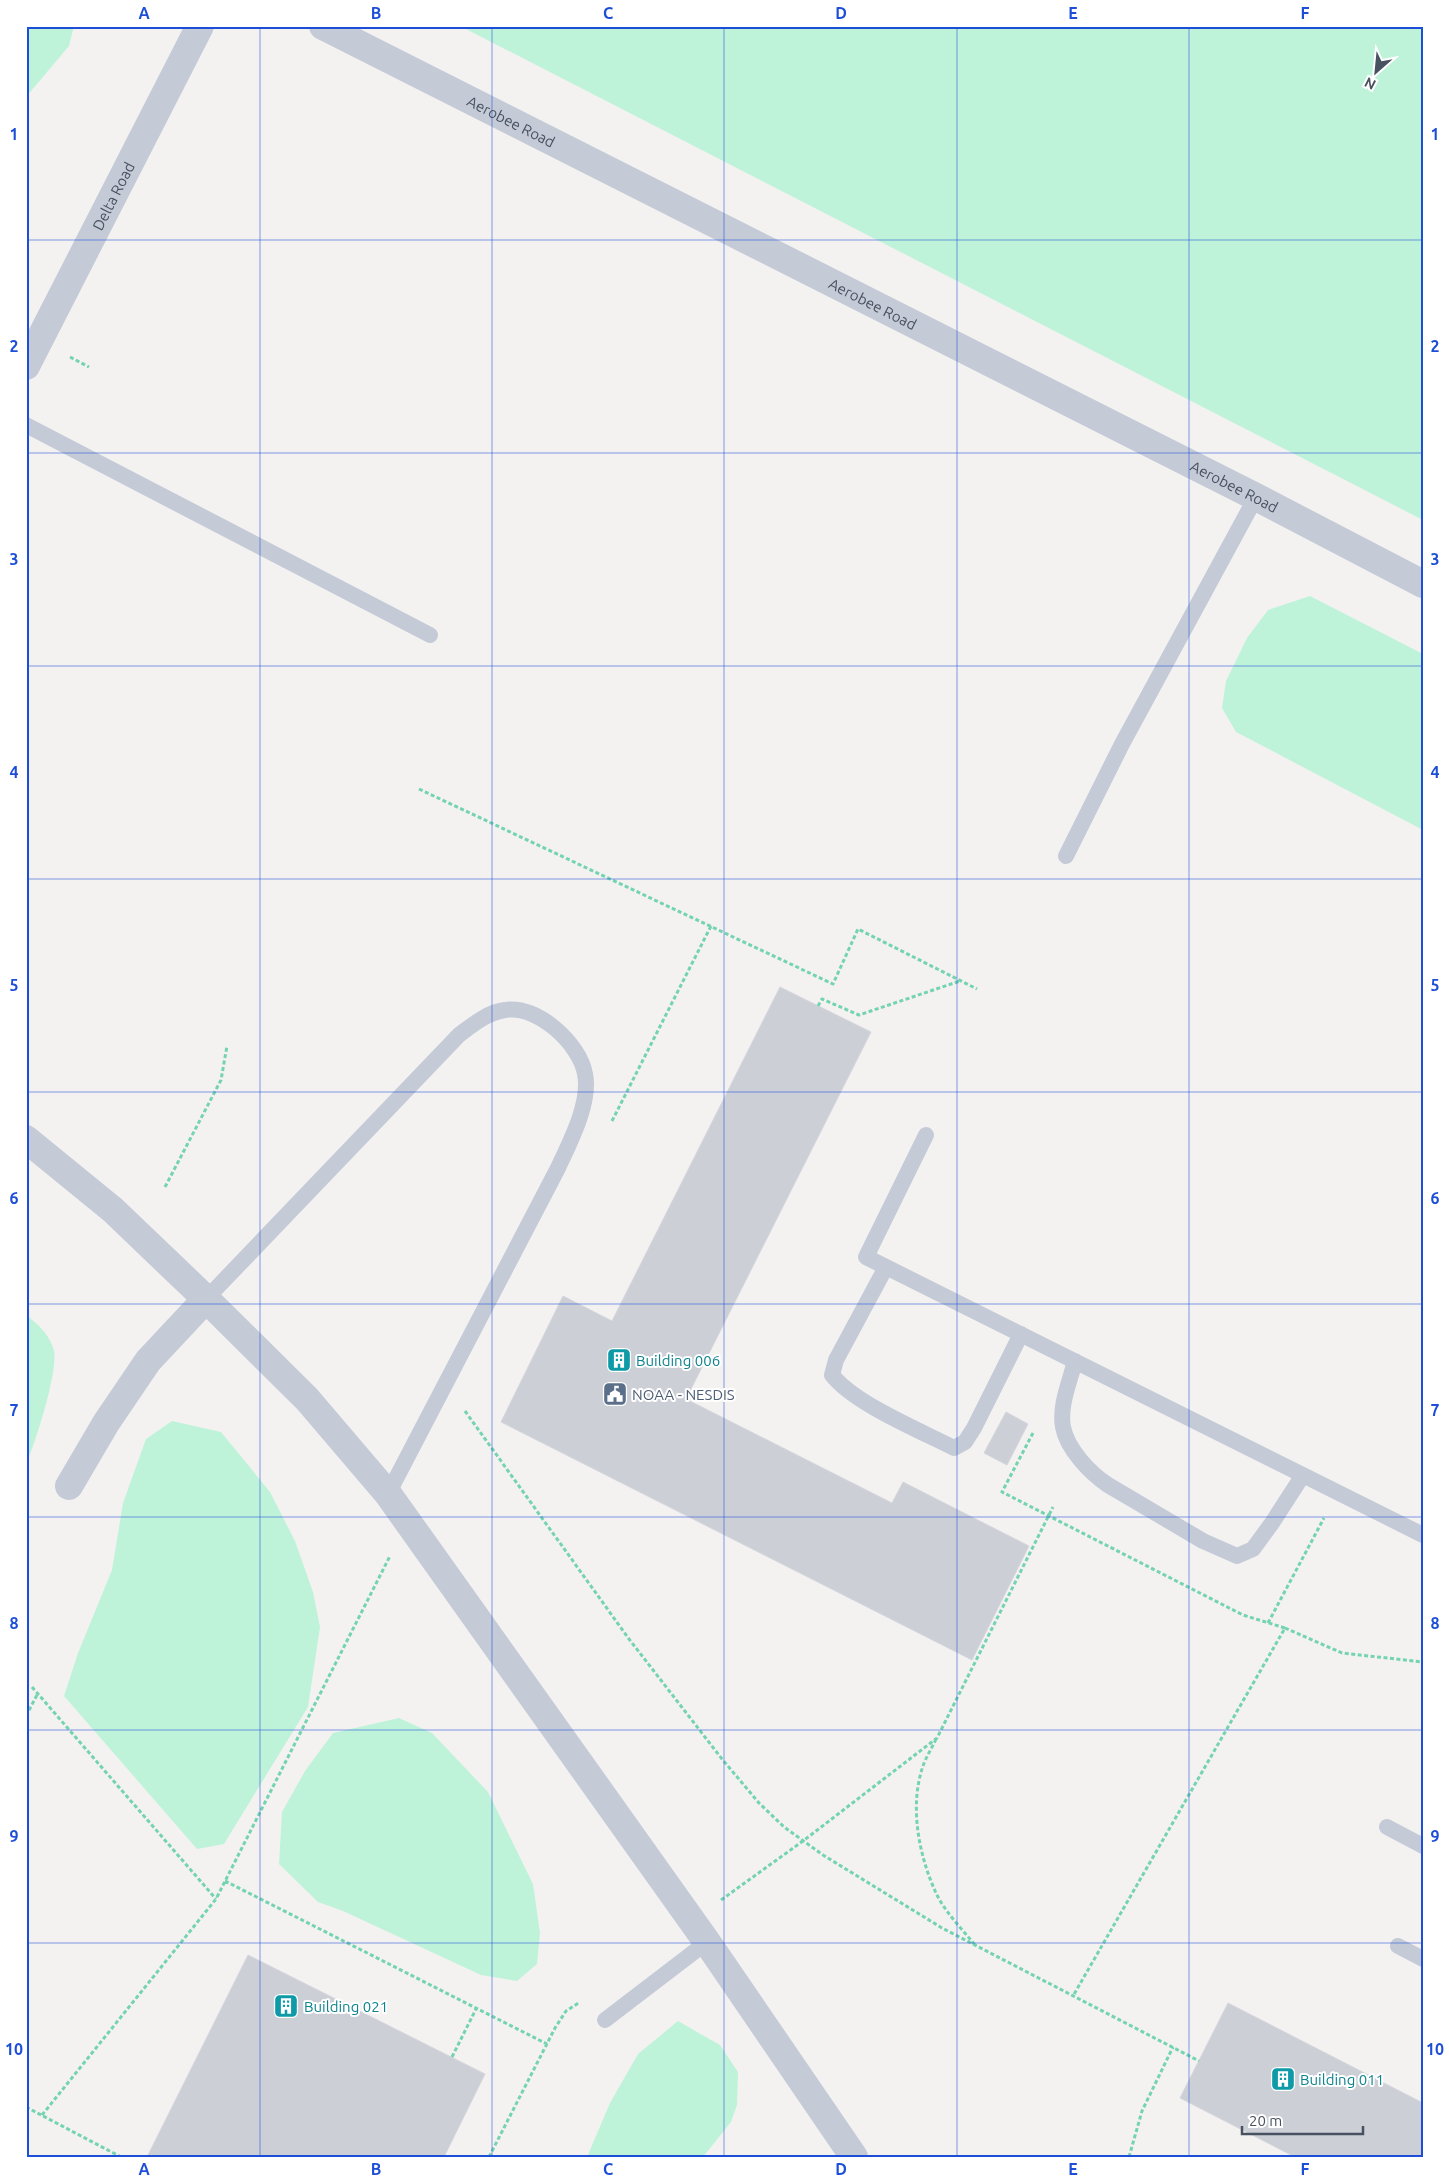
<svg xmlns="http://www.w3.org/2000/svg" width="1449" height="2183" viewBox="0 0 1449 2183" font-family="Ubuntu,sans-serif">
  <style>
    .green { fill: #bef3da }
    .building { fill: #cdcfd7; stroke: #d5d6dd }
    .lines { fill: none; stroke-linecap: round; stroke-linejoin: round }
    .path { stroke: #74d3b1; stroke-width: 3; stroke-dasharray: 4 2.5; stroke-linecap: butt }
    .service { stroke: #c4cbd7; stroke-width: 16 }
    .minor { stroke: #c4cbd7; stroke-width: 28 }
    .grid { fill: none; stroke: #1d4ed8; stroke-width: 1; stroke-opacity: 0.55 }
    .labels { text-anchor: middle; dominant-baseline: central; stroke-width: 4; stroke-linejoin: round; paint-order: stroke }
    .street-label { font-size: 15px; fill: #485160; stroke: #fff }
    .culture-label { font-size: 15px; fill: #0d838f; stroke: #fff; text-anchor: start }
    .service-label { font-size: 15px; fill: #4e5e75; stroke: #fff; text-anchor: start }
    .neatline { fill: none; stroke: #1d4ed8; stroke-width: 2 }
    .grid-label { font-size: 16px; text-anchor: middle; font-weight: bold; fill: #1d4ed8 }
  </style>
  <rect width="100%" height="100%" fill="#f4f2f1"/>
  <path class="green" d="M26 26H74L69 46 26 97Z
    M460 26H1423V520Z
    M1310 596 1423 654V830L1236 732 1222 708 1226 681 1247 638 1268 610Z
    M26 1315C39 1325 50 1335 54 1351 58 1373 35 1443 26 1465Z
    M172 1421 221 1432 270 1492 295 1541 313 1592 320 1627 308 1707 224 1844 197 1849 64 1696 78 1653 112 1570 123 1503 146 1439Z
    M399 1718 432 1733 488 1792 533 1884 540 1933 537 1964 517 1981 481 1975 343 1911 318 1902 279 1864 282 1812 305 1771 333 1733Z
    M678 2021 720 2045 738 2072 737 2105 731 2122 703 2157H587L610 2103 638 2054Z"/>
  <path class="building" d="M780 987 871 1032 686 1399 892 1503 903 1482 1029 1546 972 1660 501 1422 563 1296 612 1321Z
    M1006 1412 1028 1424 1007 1465 984 1453Z
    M248 1955 485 2074 444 2157H147Z
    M1228 2003 1423 2103V2157H1295L1180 2098Z"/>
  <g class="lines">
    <path class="path" d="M70 357 89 367
      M419 789 833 984 858 929 977 989
      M818 1006 822 999 859 1015 960 981
      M612 1121 711 926
      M165 1187 221 1080 227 1046
      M465 1411 629 1639 722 1759 759 1803 784 1827 823 1855 942 1928 1199 2061
      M1033 1433 1002 1492 1243 1615 1285 1628 1073 1996
      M1268 1623 1324 1518
      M1285 1628 1342 1653 1423 1662
      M32 1687 216 1899
      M26 1716 38 1693
      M936 1739C932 1748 926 1757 923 1766 909 1806 919 1856 936 1893 945 1912 962 1929 975 1945
      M225 1881 547 2044
      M721 1900 803 1841 937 1738 1053 1507
      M452 2057 476 2009
      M26 2107 121 2157
      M42 2115 216 1899 390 1556
      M489 2157 555 2028 566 2011 580 2002
      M1129 2157 1142 2111 1173 2047"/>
    <path class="service" d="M26 425 430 635
      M1066 856 1122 744 1256 497
      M926 1135 866 1257 1423 1535
      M886 1267 836 1360 832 1375C855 1404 919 1430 954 1448L965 1442 974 1428 1021 1334
      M206 1299 459 1035C474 1024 486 1013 505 1010 537 1004 580 1044 585 1074 591 1102 570 1142 558 1168L388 1494
      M1075 1361C1070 1381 1059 1406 1063 1427 1067 1449 1090 1473 1108 1485L1203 1541 1237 1556 1253 1549 1272 1523 1303 1475
      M1387 1827 1423 1846
      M1398 1946 1423 1959
      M605 2020 707 1942"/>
    <g class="minor">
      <path id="s1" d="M323 26 1256 497 1423 584"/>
      <path id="s2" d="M26 366 200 26"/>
      <path d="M26 1139 113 1210 206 1299 307 1399 388 1494 707 1942 854 2157"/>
      <path d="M69 1486 106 1423 148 1361 206 1299"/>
    </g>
  </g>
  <path class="grid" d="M260 26V2157M492 26V2157M724 26V2157M957 26V2157M1189 26V2157M26 240H1423M26 453H1423M26 666H1423M26 879H1423M26 1092H1423M26 1304H1423M26 1517H1423M26 1730H1423M26 1943H1423"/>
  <defs>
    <symbol id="building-square" viewBox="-11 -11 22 22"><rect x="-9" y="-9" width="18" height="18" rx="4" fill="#0f9aa8" stroke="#fff"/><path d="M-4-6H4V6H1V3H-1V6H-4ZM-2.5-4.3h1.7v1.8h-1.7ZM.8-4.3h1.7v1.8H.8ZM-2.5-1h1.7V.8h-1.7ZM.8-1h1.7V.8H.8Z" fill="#fff"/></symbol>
    <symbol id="civic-square" viewBox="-11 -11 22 22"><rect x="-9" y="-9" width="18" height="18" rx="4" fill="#5c6f8a" stroke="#fff"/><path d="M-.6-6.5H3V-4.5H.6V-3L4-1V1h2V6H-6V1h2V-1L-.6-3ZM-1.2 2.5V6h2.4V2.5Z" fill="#fff"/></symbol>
  </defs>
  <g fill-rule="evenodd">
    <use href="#building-square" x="605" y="1346" width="28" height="28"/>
    <use href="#civic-square" x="601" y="1380" width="28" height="28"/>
    <use href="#building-square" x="272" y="1992" width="28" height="28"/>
    <use href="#building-square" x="1269" y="2065" width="28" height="28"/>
  </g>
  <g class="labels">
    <g class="street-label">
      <text stroke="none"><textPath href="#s1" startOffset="211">Aerobee Road</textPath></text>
      <text stroke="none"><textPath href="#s2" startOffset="191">Delta Road</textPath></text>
      <text stroke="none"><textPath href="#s1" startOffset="616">Aerobee Road</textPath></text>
      <text stroke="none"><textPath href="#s1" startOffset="1021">Aerobee Road</textPath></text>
    </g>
    <g class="culture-label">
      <text x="636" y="1360">Building 006</text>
      <text x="304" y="2006">Building 021</text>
      <text x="1300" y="2079">Building 011</text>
    </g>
    <g class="service-label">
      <text x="632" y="1394">NOAA - NESDIS</text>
    </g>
  </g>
  <rect width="1449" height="2183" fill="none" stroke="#ffffff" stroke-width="55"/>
  <g transform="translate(1376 72) rotate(207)" stroke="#ffffff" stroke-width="4" paint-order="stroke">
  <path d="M0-4L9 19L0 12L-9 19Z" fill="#485160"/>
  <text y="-8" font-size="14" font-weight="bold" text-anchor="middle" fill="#485160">N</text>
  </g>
  <path d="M1242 2126v8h121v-8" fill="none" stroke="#485160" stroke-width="2.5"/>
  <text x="1249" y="2126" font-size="15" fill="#485160" stroke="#ffffff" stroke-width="4" paint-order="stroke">20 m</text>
  <rect x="28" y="28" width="1394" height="2128" class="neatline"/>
  <g class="grid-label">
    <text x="144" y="19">A</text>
    <text x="376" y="19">B</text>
    <text x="608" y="19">C</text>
    <text x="841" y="19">D</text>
    <text x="1073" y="19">E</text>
    <text x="1305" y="19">F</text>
    <text x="14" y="140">1</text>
    <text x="1435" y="140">1</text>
    <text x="14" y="352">2</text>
    <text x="1435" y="352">2</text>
    <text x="14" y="565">3</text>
    <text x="1435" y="565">3</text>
    <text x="14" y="778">4</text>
    <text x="1435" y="778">4</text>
    <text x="14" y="991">5</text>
    <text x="1435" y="991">5</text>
    <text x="14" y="1204">6</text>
    <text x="1435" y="1204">6</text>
    <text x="14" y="1416">7</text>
    <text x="1435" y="1416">7</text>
    <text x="14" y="1629">8</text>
    <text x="1435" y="1629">8</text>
    <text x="14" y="1842">9</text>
    <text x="1435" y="1842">9</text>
    <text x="14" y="2055">10</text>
    <text x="1435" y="2055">10</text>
    <text x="144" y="2175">A</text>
    <text x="376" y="2175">B</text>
    <text x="608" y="2175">C</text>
    <text x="841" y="2175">D</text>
    <text x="1073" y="2175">E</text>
    <text x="1305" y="2175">F</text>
  </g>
</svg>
